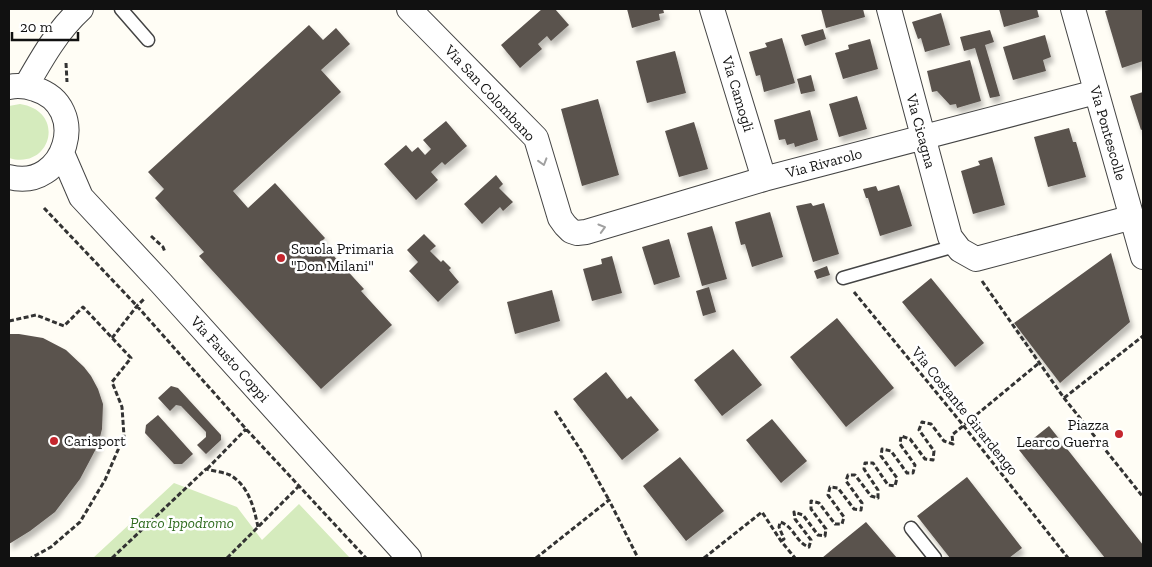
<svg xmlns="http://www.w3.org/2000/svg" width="1152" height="567" viewBox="0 0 1152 567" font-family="'Zilla Slab',serif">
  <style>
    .green { fill: #d5ebbd }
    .building { fill: #5a524d; filter: url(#shadow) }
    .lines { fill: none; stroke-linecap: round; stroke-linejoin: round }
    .lane-casing { stroke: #444; stroke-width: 15 }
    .street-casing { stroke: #444; stroke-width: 26 }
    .path { stroke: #333; stroke-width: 3; stroke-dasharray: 5 2.5; stroke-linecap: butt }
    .lane { stroke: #fff; stroke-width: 12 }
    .street { stroke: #fff; stroke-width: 24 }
    .oneway { stroke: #a0a0a0 }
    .poi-dot { fill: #c4262e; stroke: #fff; stroke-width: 2 }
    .labels { text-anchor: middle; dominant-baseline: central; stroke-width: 5; stroke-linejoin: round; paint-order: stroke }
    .street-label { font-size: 15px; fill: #111; stroke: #fff }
    .poi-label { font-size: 15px; fill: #111; stroke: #fff; text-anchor: start }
    .park-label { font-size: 15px; font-style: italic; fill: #2f6b1f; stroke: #fff }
  </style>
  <defs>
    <filter id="shadow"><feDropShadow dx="3" dy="5.5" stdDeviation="2.5" flood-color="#0004"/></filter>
  </defs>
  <rect width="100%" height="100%" fill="#fffdf5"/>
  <path class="green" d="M20 104C67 111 51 171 9 158V106Z
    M174 483 237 507 262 540 299 504 350 558H93Z"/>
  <path class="building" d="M542 9H555L569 25 551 41 547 36 538 44 542 49 520 68 501 45Z
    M627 9H663L664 13 659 14 660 20 632 28Z
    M821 9H863L865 17 826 28Z
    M999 9H1037L1039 17 1004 27Z
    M1112 9H1143V61L1122 68 1105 11Z
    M941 13 950 45 925 52 921 38 918 39 912 22Z
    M309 25 323 40 336 28 350 44 321 70 341 92 233 191 248 208 275 183 325 238 321 242 364 289 361 291 392 325 321 389 199 256 204 252 155 198 164 189 148 172Z
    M823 29 826 39 805 46 801 35Z
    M990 30 994 42 985 45 1000 96 990 98 975 48 964 51 960 37Z
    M1045 35 1051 57 1043 60 1046 71 1013 80 1003 47Z
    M782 38 795 83 764 92 760 75 756 76 749 52 767 47 765 43Z
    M870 39 878 69 843 79 835 53 849 49 848 45Z
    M675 51 686 93 647 103 636 61Z
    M970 60 981 101 957 108 956 104 950 105 937 91 932 92 927 71Z
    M811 75 815 91 801 94 797 79Z
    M1143 92V129L1141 130 1130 96Z
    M857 96 867 129 839 137 829 104Z
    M598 99 619 175 582 186 561 109Z
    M810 110 818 140 795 147 794 143 787 145 785 139 779 140 774 120Z
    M446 121 467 146 445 165 442 162 431 172 438 180 416 200 384 164 406 145 412 152 418 147 425 155 431 149 423 140Z
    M694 122 708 169 679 177 665 131Z
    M1069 128 1073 142H1076L1086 177 1048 187 1034 137Z
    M992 157 1005 205 973 214 961 171 980 165 978 161Z
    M496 175 503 184 499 188 513 202 503 211 500 207 482 224 464 204Z
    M899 185 912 226 880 236 868 198H866L863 189 876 186 878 191Z
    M811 203 813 206 824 203 839 254 813 262 796 206Z
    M770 212 783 257 752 267 745 244 741 245 735 222Z
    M712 226 727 279 702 286 687 233Z
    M424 234 436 246 430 251 441 262 443 260 451 268 449 270 459 282 438 302 409 271 418 262 407 250Z
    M669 239 680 277 654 285 642 247Z
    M1111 253 1130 322 1060 383 1014 323Z
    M612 256 622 293 592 301 583 269 602 264 601 259Z
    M827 266 830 275 817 279 814 271Z
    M931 278 984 343 955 367 902 302Z
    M709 287 716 312 703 316 696 291Z
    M552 290 560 321 515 334 507 302Z
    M837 318 894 388 846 427 790 357Z
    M9 334H19L43 338 66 350 84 367 91 376 98 389 103 404 102 429 98 445 80 479 55 512 30 531 9 544Z
    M733 349 762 385 722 416 694 380Z
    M606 372 627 399 631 396 659 430 622 460 573 399Z
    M171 386 178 388 221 435V440L206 454 197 445 206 437V432L181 406 176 405 170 411 158 398Z
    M158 415 193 454 182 464H174L145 433 146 425Z
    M772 419 807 461 781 483 746 440Z
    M1049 426 1143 545V558H1105L1019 450Z
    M680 457 724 511 686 541 643 486Z
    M967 477 1022 548 1009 558H950L917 516Z
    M866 522 897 558H822L834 548Z"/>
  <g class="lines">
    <defs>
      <path id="lane" d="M121 9 148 40
        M843 278 955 246
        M911 528 935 558"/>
      <path id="street" d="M409 9 536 138 560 218 565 225 571 231 577 233 586 232 764 179 1096 92
        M712 9 764 179
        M889 9 950 237 960 250 976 259 1133 217
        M1073 9 1143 257
        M26 86C42 58 57 31 81 9
        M9 87C18 85 26 86 35 89 91 106 66 192 9 177
        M62 153 81 197 161 283 409 558"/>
    </defs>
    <use href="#lane" class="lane-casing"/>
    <use href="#street" class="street-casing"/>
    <path class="path" d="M66 63 67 82
      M44 208 137 306 246 429 366 558
      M151 236 163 247 165 252
      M982 281 1064 398 1143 497
      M854 292 963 425 1068 558
      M9 321 36 315 64 326 83 307 131 358 112 382 122 407 124 436 105 480 80 522 51 547 31 558
      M112 338 137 306 145 298
      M1064 398 1143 336
      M555 411 582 452 609 500
      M207 469 246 429
      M781 541 784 539 779 527 780 522C794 526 796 543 809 547L811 540 795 519 794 512 803 515 818 535 825 536 826 529 811 509V501L819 503 835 524H842L844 517 828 495 830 487 838 488 854 509 861 510 862 503 846 481 848 475H855L871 496 878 498V490L864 469 865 463H873L888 485 895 486 897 478 881 456 882 449 891 451 907 473H913L915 465 900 444 901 436 910 439 925 459 933 460 934 451 919 430 922 422 931 424 944 441 953 444 952 435 1039 363
      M112 558 206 469C213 471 223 472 230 475 249 486 254 508 258 527
      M227 558 300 485
      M536 558 609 500 638 558
      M704 558 762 512 781 541 795 558"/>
    <use href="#lane" class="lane"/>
    <use href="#street" class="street"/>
  </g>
  <defs><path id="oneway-chevron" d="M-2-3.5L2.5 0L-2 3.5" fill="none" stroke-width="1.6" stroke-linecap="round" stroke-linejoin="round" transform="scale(1.25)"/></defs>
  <g class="oneway">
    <use href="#oneway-chevron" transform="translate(543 162) rotate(73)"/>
    <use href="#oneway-chevron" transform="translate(602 228) rotate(-16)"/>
  </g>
  <g class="poi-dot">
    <circle cx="281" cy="258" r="5"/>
    <circle cx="1119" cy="434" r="5"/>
    <circle cx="54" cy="441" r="5"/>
  </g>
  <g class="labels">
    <g class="street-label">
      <text transform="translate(490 93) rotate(47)">Via San Colombano</text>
      <text transform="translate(738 94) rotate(73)">Via Camogli</text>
      <text transform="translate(921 131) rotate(75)">Via Cicagna</text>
      <text transform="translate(1108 133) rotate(74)">Via Pontescolle</text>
      <text transform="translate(824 163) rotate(-15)">Via Rivarolo</text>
      <text transform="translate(230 359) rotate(48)">Via Fausto Coppi</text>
      <text transform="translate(965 411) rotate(51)">Via Costante Girardengo</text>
    </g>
    <g class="poi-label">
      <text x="291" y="249">Scuola Primaria<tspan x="291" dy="17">"Don Milani"</tspan></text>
      <text x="1109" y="425" text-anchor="end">Piazza<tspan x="1109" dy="17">Learco Guerra</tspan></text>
      <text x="64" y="441">Carisport</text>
    </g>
    <g class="park-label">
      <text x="182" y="523">Parco Ippodromo</text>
    </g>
  </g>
  <rect width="1152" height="567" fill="none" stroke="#111111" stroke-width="20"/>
  <path d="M12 32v8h66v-8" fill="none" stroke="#111111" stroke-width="2.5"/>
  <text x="20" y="32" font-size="15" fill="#111111" stroke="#ffffff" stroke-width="4" paint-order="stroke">20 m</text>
</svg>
